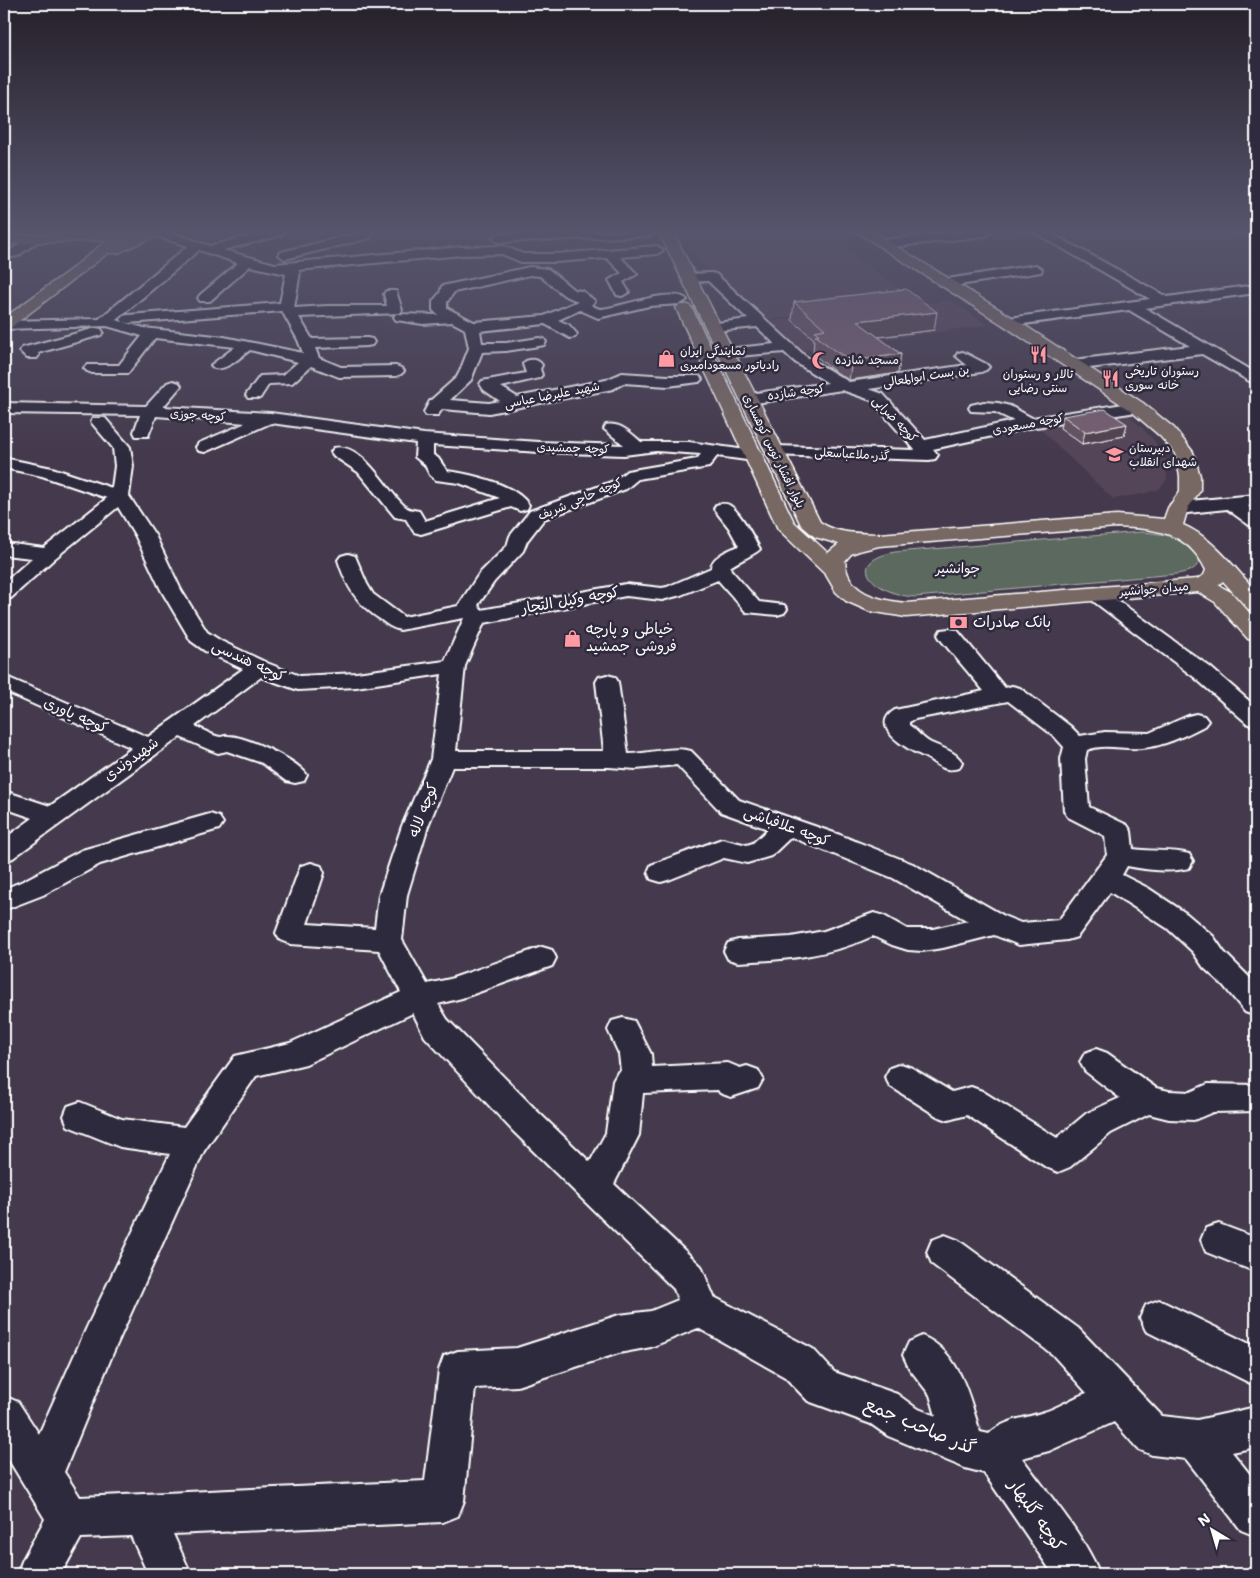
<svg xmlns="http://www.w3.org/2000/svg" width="1260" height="1578" viewBox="0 0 1260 1578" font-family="'Shantell Sans','Playpen Sans Arabic',sans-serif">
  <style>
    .built { fill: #544558 }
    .green { fill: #5b695f; stroke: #adb4af }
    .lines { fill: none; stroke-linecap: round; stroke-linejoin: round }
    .minor-casing { stroke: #fff; stroke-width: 4 }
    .major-casing { stroke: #fff; stroke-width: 3 }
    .minor { fill: #2f2a3d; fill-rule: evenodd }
    .major { fill: #776864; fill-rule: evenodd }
    .wall { fill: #665262; stroke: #fff }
    .shaded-wall { fill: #534250; stroke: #fff }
    .building { fill: #775f72; stroke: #fff }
    .labels { text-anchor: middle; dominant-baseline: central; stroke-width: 5; stroke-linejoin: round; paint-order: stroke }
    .far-poi-label { font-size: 12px; fill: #fff; stroke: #2f2a3d; text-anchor: start }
    .far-street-label { font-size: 12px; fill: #fff; stroke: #2f2a3d }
    .far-neighbourhood-label { font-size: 14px; fill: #fff; stroke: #2f2a3d }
    .street-label { font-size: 15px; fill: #fff; stroke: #2f2a3d }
    .poi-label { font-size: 15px; fill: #fff; stroke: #2f2a3d; text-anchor: start }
    .near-street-label { font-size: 18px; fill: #fff; stroke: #2f2a3d }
  </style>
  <rect width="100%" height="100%" fill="#453a4d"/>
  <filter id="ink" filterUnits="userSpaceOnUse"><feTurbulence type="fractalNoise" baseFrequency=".02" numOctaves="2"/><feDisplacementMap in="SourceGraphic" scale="10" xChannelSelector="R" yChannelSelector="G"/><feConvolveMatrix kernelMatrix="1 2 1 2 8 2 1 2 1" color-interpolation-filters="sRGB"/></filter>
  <g filter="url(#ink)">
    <path class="built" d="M683 232H820L919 302 767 320 701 264Z
      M950 300 988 325 799 351 766 322Z
      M1126 412 1153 439 1159 448 1166 461 1167 480 1159 489 1147 493 1113 499 1037 426Z"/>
    <path class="green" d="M1141 532C1168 534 1183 537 1201 558 1197 571 1187 572 1176 574L915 597C878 595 840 563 895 552Z"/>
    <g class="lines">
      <defs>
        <path id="minor" d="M151 232H169L210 246 264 232H284L282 235 223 250 275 264 462 247 504 246 523 254H556L657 246 663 250 657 254 620 257 637 274 623 282 629 292 622 296 617 295 609 280 622 273 607 258 556 262H521L502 254 462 255 298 270 300 272 294 308 327 306H387L384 294 386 291H396L402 310 400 313 299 317 312 339 367 338 372 339 374 342 372 345 367 346 315 348 319 358 341 367 396 366 401 368 404 371 401 374 396 376 339 377 311 366 292 383 269 384 260 398H248L246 395 260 376 283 375 298 362 250 350C240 357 227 371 214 368L211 365 235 347 155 338 128 373H92L87 371 84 368 87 365H119L142 336 107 326 4 329V321L99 319 188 246 153 235ZM199 250 238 263 200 295 198 298 200 301H210L250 266 286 274 280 303 128 315 123 316 121 319 123 322 128 323 282 311 298 340 303 353 224 337 144 328 116 320Z
          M363 232H370L372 235 370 238 285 259 279 255 281 252Z
          M558 232H655L649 236 498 242 492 238 498 234Z
          M954 232H991L985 236 883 248 877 244 883 240Z
          M1034 232H1049L1167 297 1256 285V293L1145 308 1256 373V384L1251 382 1202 354 1073 370 1068 368 1065 365 1068 362 1073 360 1190 346 1129 310 1009 326 1004 325 1002 322 1004 319 1009 318 1150 299Z
          M33 235 37 236 39 239 37 242 18 256 4 258V250H11Z
          M1036 265 1042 269 1041 272 947 287 940 283 947 279Z
          M530 267 548 269 574 290 582 291 595 301 591 305C594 307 598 309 602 309 618 308 676 286 687 300L680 304 649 306 598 318 580 310 558 320 569 325 577 334 575 337 570 338 545 324 480 331 482 343H506L539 338 544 339 546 342 544 345 539 346 506 351 482 352 471 380 450 400 489 403 500 401 484 390 480 384 482 381 526 373 523 364 526 361C532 359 538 359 542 365L540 369 542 375 539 378 501 387 517 397 606 380 622 373 668 376H699L702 379 699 382 668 386 624 383 613 389 489 413 442 409 438 415H426L424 412 430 401 457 377 460 371 469 348 465 329 452 322 423 324 396 320 394 317 396 314 438 315 433 310V301L440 293 442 286ZM530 275 540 276 565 296 578 301 544 316 474 322 447 308V302L454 292Z
          M711 273 716 274 805 356 849 382 967 365 956 356 958 353 963 352 986 364 989 367 986 370 981 372 869 389 883 394 925 440 1014 421 995 412 971 411 969 408 971 405 984 402 998 403 1010 406 1032 418 1137 402 1143 404 1145 407 1143 410 1137 412 1029 428 933 449 938 455 935 459 929 460 769 455 766 451 769 447 775 446 915 450 871 400 842 390 749 404 743 402 741 399 743 396 749 394 828 383 795 362 784 352 726 357 721 356 719 353 721 350 726 349 775 344 757 327 714 331 709 330 707 327 709 324 748 319 708 281 688 282 681 278 688 274Z
          M96 328 101 329 103 332 101 335 38 353 39 355 37 358H27L20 351 22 348Z
          M173 381 179 383 181 386 163 407 271 413 424 434 539 442 624 445 604 429 606 425C620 422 631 433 641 442H689L760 452 763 456 760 460 754 461 717 456 709 467 638 479 626 489 544 519 527 541 523 551 494 582 478 605 481 610 626 584 662 588 667 587 711 568C711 557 729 550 739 546L729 528 714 509 716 505C720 504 725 503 729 505 740 511 753 537 760 549 756 554 738 561 730 567L731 570 759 602 784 605 787 609 784 613 777 615 746 612 718 580 681 595 662 600 626 596 484 623 465 666 456 751H604L596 682 599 677 607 675 615 677 618 682 628 754C648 754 673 746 691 751L739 800 840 835 913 864 1006 917 1021 923 1059 920 1107 855 1105 836 1068 817 1064 811 1061 759 1064 747 1054 736 1008 701 915 719 909 722V725C916 730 923 739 931 743 942 748 955 751 962 762L959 768C955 769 951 770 947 769 938 767 932 760 923 756 909 750 867 727 895 710L984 691 941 640 938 635 941 630 949 629 957 630 1005 688 1012 686 1020 688 1070 726 1080 736 1105 732 1149 733 1188 716 1196 714 1204 716 1208 721 1204 726C1184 736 1165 746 1142 748 1123 750 1105 743 1087 750L1085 759 1089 807 1127 825 1131 831 1133 849C1151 852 1171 849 1189 854L1193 861 1189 868C1169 873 1148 870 1127 866L1122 875 1148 888 1187 914 1213 936 1224 952 1256 984V1016L1245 1012 1223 985 1204 968 1193 952 1167 928 1110 892 1077 937 1067 940 1019 945 994 935 943 948 922 951 908 950 892 945 873 936C830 956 784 960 738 962L728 959 724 951 728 943 738 940 791 937 824 931 874 913 884 916 907 929H933L968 921 893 878 791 837 771 856 747 863 724 858 671 879 661 882 651 879 648 872 651 865 722 839 747 845 753 843 768 829 721 812 677 765 636 769 609 767H452L428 826 407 895 402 940 427 984 450 979 542 947 552 950 556 958 552 966 462 998 438 1004 447 1019 537 1111 590 1162 606 1133 613 1081 618 1072 621 1071 619 1054 608 1030 612 1021 623 1018 634 1021 651 1054 652 1067 728 1063 740 1068 747 1066 758 1070 763 1079 758 1088 731 1097 720 1093 718 1090 643 1093 639 1135 614 1184 701 1266 714 1297 813 1349 834 1372 897 1394 916 1408 936 1416 930 1395 909 1368 903 1355 909 1342 922 1336C960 1352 969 1396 980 1432L989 1434C1005 1419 1024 1419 1044 1412 1058 1408 1072 1398 1087 1393L1052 1354 932 1264 927 1252 932 1240 945 1235 958 1240 1078 1328 1162 1416 1197 1420 1256 1407V1447L1232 1452 1256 1482V1536L1241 1530 1186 1459 1152 1455 1138 1449 1114 1422 1049 1451 1022 1458C1049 1495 1082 1532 1100 1574H1053L984 1473 965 1468 888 1436 871 1424 808 1401 785 1377 698 1328 651 1347 619 1353 517 1386 475 1388 464 1501 458 1516 443 1522 173 1534 191 1574H148L131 1536 81 1538 61 1574H17L23 1559 45 1519 4 1452V1396L18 1402 39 1434 87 1327 170 1154 120 1147 68 1126 64 1116 68 1106 80 1102 122 1119 184 1127 235 1056 290 1043 401 992 379 950 290 944 280 940 276 933 298 873 301 866 311 863 321 866 324 873 307 924 375 928 379 895 402 826 431 759 442 674 356 687 298 690 261 677 195 726C202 729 212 736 220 737 223 737 225 735 228 736 246 736 297 760 307 775L304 781 295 783 286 781 262 763 227 751 218 753 210 750 180 737 13 858 4 861V839L33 818 4 808V791L50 806 132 748 4 691V676L148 737 243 669 205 651 191 641 161 590 135 535 118 507 55 558 11 598 4 600V583L32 558 4 555V543L44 548 107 498 42 476 4 468V458L52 468 112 488 115 466 113 448 91 422 93 418H105L130 447 133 466 129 496 155 535 181 590 207 632 221 641 267 663 300 676 356 673 445 661 464 618 400 630C392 628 386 624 380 619 357 604 346 586 338 560L341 556 348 554 355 556 367 584 373 594 404 617 458 606 479 574 507 546 510 536 530 511 614 481 627 471 697 459 701 454 656 451 624 455 539 452 433 445V455L438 458 447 471C471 474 515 484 529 505L527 509 520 511 511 507 421 534 414 532 406 519 395 517 358 472 334 456 331 452 334 448C363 441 388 494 407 508 410 510 415 510 419 511L425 521 500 498 459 483 436 480 430 475 425 465 415 457 416 443 271 423 205 452 199 451 196 447 199 443 246 423 156 416 148 436H136L134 432 140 415 4 413V403L146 406 167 383ZM413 1013 425 1037 513 1131 674 1289 678 1300 651 1311 619 1315 517 1348 458 1351 444 1356 439 1370 425 1481 80 1497 64 1472 113 1353 204 1151 256 1076 306 1064Z
          M1256 495V505L1248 506 1256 512V527L1249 525 1227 509 1178 514 1171 512 1169 508 1171 504 1178 502Z
          M1096 588 1103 590 1210 667 1256 707V726L1248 724 1194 677 1089 598 1086 594 1089 590Z
          M210 814 219 817 223 823 219 829 100 864 43 895 4 910V889L23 881 82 850Z
          M1096 1049 1107 1053 1156 1088 1169 1091 1190 1092 1208 1084 1256 1085V1111L1213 1112 1194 1120 1169 1119 1149 1114 1111 1133 1070 1167 1058 1172 1046 1167 967 1115 948 1120 937 1116 890 1086 885 1077 890 1068 901 1064 912 1068 952 1092 971 1087 982 1091 1057 1138 1087 1113 1120 1098 1085 1071 1080 1062 1085 1053Z
          M1219 1224 1256 1238V1272L1206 1252 1201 1240 1206 1228Z
          M1159 1300 1256 1347V1386L1146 1331 1140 1318 1146 1305Z"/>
        <path id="major" d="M105 232H133L132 236 123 240 142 232H160L158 235 118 253H108L10 328 4 330V318L74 267 107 240 4 244V236Z
          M659 232H673L820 522C837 534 858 533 879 534L1117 515 1164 519 1168 508 1180 491V476L1175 453 1160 436 1131 411 1003 325 857 232H873L1015 319 1143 403 1174 428 1193 452 1200 476V491L1188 508 1183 525C1212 537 1235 568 1256 591V611L1248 609 1223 581 1218 585 1231 592 1256 620V641L1248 639 1215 602 1198 592 906 617 869 611 846 601 836 592 826 575 778 529 676 308 679 305H689L692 308 794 522 828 553 839 544 815 537 801 525ZM1117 527C1156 529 1187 531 1206 570L1204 575 1197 579 906 603C879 600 847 594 845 561L851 554 859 551 879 546Z"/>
      </defs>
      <use href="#minor" class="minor-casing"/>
      <use href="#major" class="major-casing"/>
      <use href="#minor" class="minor"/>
      <use href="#major" class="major"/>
    </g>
    <path class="wall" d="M794 302 934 330 878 337 901 354 898 373 849 380 833 370 813 354 814 339 792 320Z
      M1063 416 1124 436 1082 444 1060 428Z"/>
    <path class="shaded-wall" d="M1236 232H1254L1235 234Z
      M937 312 934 330 854 340 857 321Z
      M901 354 898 373 849 380 852 361Z
      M1127 424 1124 436 1082 444 1085 432Z"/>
    <path class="building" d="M906 289 937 312 857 321 901 354 852 361 835 351 815 335H819L815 331 825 329 794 302Z
      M1105 409 1127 424 1085 432 1063 416Z"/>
  </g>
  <linearGradient id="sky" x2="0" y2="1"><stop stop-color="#26202a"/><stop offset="0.51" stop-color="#56556d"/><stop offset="1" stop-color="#56556d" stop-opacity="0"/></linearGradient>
  <rect width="1260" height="453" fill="url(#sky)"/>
  <defs>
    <symbol id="restaurant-bare" viewBox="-9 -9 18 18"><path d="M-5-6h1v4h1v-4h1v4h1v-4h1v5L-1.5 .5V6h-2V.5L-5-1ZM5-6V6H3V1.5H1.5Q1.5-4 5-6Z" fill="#ff9aa2" stroke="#2f2a3d" stroke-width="2.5" paint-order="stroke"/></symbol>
    <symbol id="shop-bare" viewBox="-9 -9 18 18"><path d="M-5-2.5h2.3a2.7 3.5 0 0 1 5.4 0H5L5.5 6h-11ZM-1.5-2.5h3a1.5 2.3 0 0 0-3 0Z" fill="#ff9aa2" stroke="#2f2a3d" stroke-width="2.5" paint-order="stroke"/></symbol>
    <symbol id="mosque-bare" viewBox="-9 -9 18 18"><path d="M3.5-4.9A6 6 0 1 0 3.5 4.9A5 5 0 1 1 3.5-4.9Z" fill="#ff9aa2" stroke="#2f2a3d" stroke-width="2.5" paint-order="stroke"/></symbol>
    <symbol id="school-bare" viewBox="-9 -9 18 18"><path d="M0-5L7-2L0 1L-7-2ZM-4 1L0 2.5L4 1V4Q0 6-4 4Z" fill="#ff9aa2" stroke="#2f2a3d" stroke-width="2.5" paint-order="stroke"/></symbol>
    <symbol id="bank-bare" viewBox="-9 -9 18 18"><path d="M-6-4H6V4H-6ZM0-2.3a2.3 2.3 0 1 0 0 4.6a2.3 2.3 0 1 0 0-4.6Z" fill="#ff9aa2" stroke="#2f2a3d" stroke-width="2.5" paint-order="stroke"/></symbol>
  </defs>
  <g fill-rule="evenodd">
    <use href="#restaurant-bare" x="1026" y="342" width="25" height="25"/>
    <use href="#shop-bare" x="654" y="346" width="25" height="25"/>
    <use href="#mosque-bare" x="808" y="348" width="25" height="25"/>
    <use href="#restaurant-bare" x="1098" y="366" width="25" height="25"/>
    <use href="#school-bare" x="1102" y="442" width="25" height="25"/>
    <use href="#bank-bare" x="946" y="610" width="25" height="25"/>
    <use href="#shop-bare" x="560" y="626" width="25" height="25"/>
  </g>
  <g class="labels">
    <g class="far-poi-label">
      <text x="680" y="351">نمایندگی ایران<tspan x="680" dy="14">رادیاتور مسعودامیری</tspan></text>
      <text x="835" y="360">مسجد شازده</text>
      <text x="1125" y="371">رستوران تاریخی<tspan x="1125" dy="14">خانه سوری</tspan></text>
      <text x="1038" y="374" text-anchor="middle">تالار و رستوران<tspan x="1038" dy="14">سنتی رضایی</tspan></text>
      <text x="1129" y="448">دبیرستان<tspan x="1129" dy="14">شهدای انقلاب</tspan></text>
    </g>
    <g class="far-street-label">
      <text transform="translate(926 376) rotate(-9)">بن بست ابوالمعالی</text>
      <text transform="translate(796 392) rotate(-8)">کوچه شازده</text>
      <text transform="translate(552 395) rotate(-11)">شهید علیرضا عباسی</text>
      <text transform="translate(198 415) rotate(4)">کوچه جوزی</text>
      <text transform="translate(895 419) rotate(46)">کوچه ضرابی</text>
      <text transform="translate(1028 424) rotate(-10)">کوچه مسعودی</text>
      <text transform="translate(573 448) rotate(2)">کوچه جمشیدی</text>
      <text transform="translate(774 451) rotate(64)">بلوار افشار توس کوهساری</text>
      <text transform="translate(852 454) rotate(3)">گذر ملاعباسعلی</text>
      <text transform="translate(580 499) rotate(-23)">کوچه حاجی شریف</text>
      <text transform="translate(1154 589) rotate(-5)">میدان جوانشیر</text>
    </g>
    <g class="far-neighbourhood-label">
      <text x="958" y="568">جوانشیر</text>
    </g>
    <g class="street-label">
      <text transform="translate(570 600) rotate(-10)">کوچه وکیل التجار</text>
      <text transform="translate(249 661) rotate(25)">کوچه هندسی</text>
      <text transform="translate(76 715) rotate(24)">کوچه یاوری</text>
      <text transform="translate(131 759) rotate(-36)">شهیدوندی</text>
      <text transform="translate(423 810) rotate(-69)">کوچه لاله</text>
      <text transform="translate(787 826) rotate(20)">کوچه علافباشی</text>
    </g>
    <g class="poi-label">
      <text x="973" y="622">بانک صادرات</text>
      <text x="586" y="629">خیاطی ‌‌و‌ پارچه<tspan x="586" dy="17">فروشی جمشید</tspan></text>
    </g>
    <g class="near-street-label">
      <text transform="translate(920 1426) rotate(23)">گذر صاحب جمع</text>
      <text transform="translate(1037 1515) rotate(55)">کوچه گلبهار</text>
    </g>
  </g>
  <rect width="1260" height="1578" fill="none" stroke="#2f2a3d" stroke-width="20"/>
  <rect x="10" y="10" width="1240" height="1558" fill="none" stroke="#fff" stroke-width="2" filter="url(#ink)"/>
  <g transform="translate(1212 1530) rotate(322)" stroke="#2f2a3d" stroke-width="4" paint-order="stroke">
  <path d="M0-4L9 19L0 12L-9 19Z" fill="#ffffff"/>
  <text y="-8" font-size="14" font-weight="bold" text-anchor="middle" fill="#ffffff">N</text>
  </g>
</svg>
